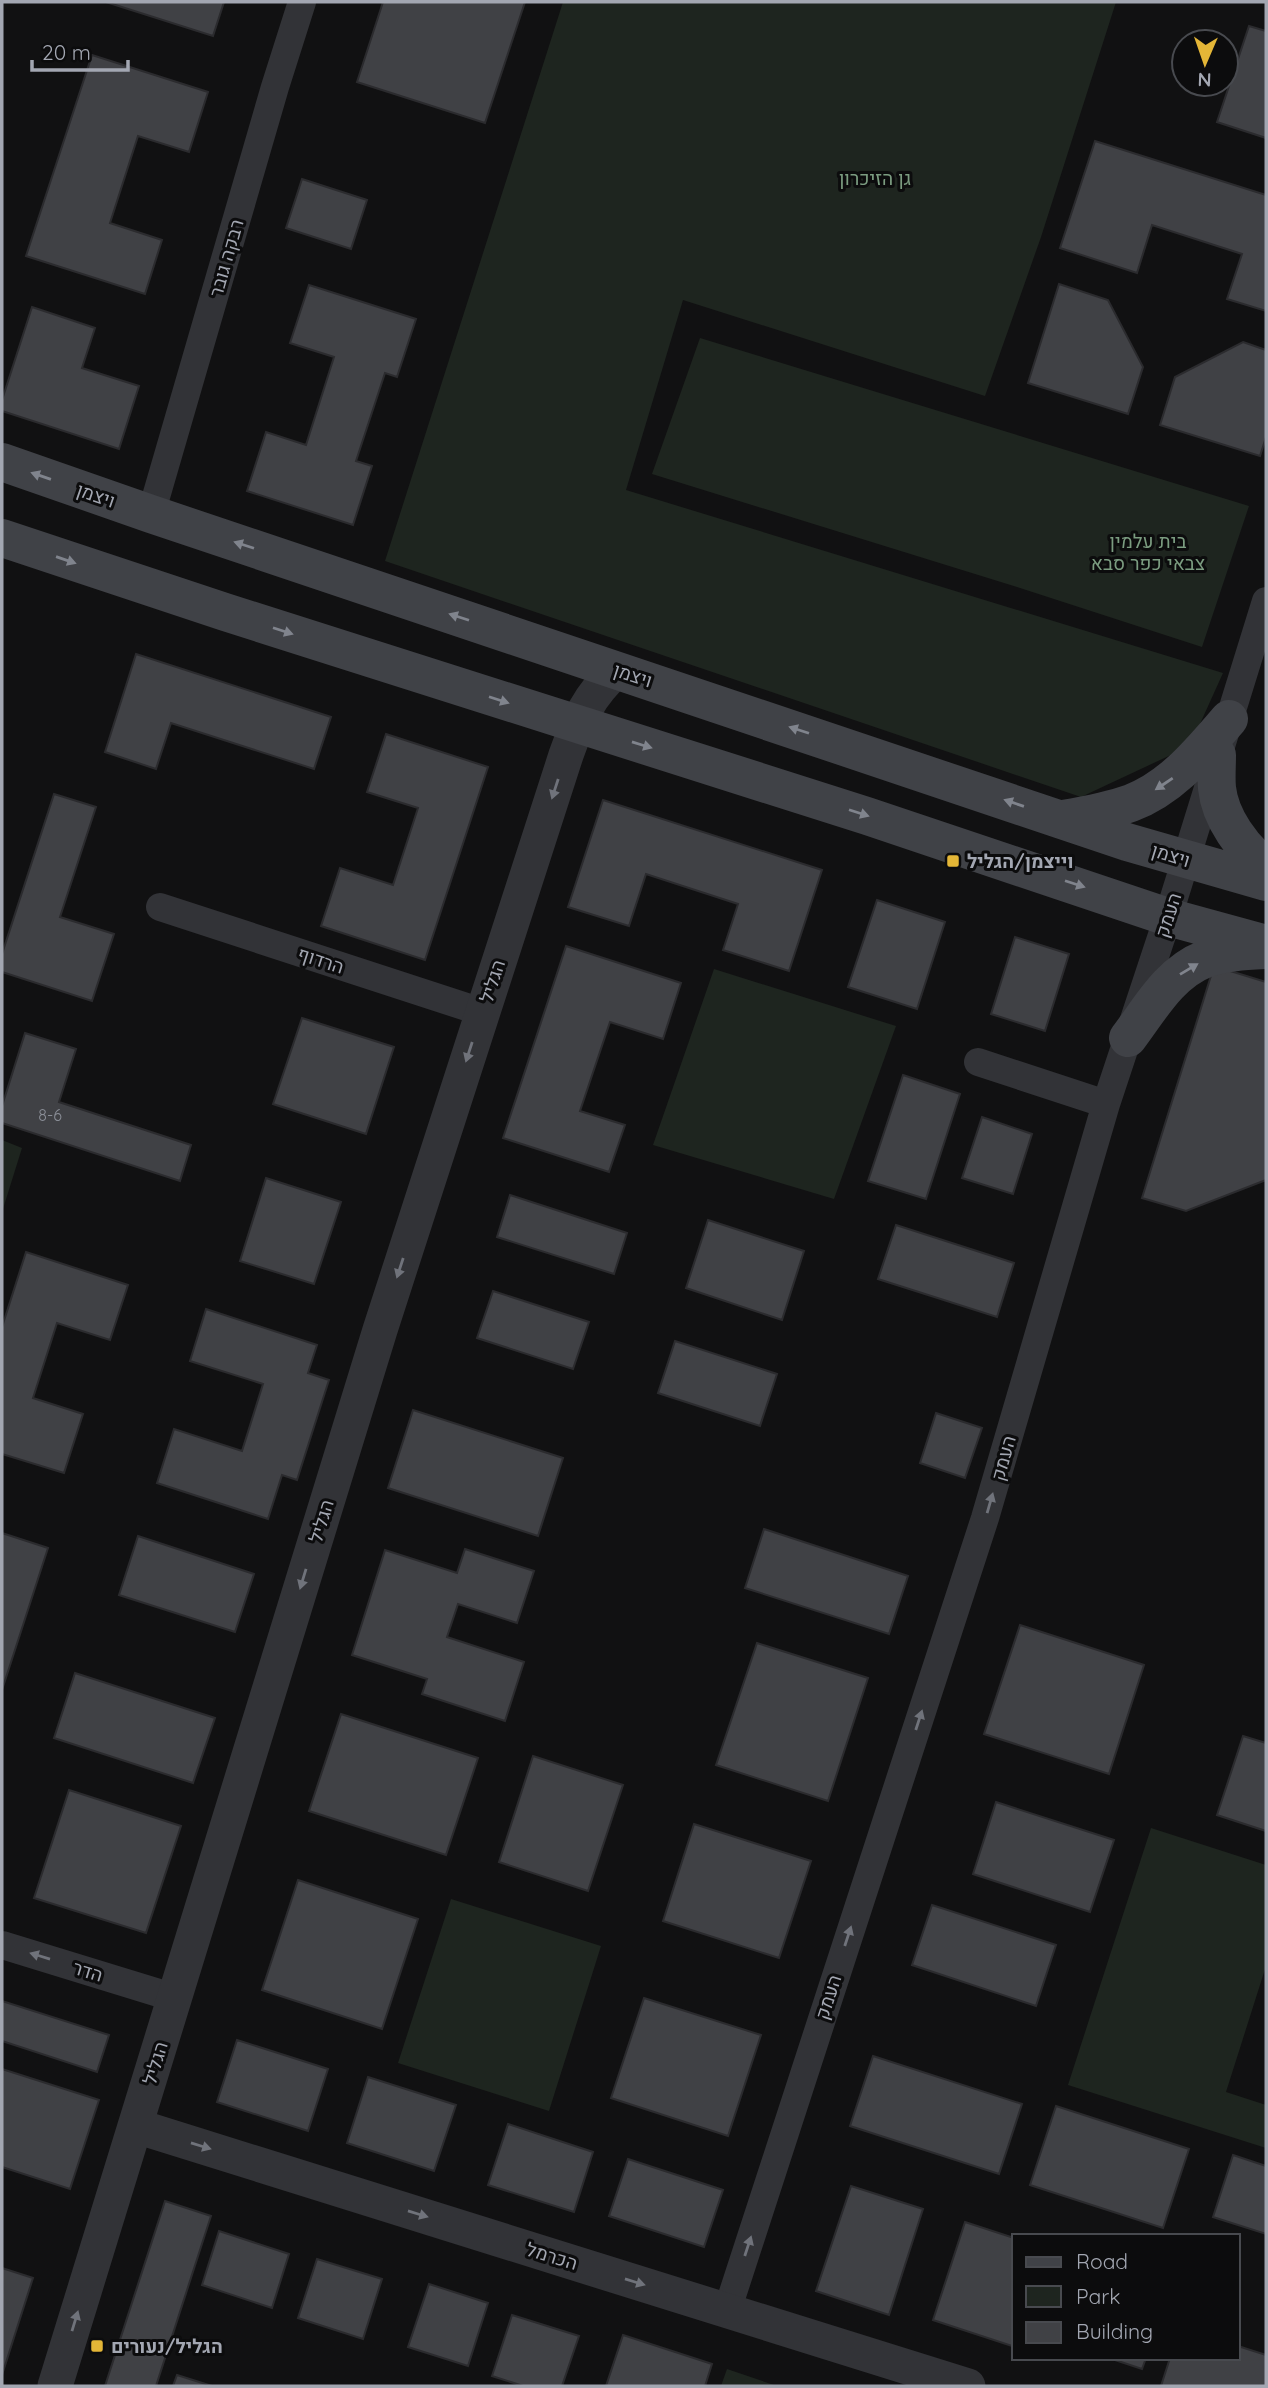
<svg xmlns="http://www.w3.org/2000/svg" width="1268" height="2388" viewBox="0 0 1268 2388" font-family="Quicksand,Heebo,sans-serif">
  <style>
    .green { fill: #1e251f }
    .building { fill: #404145; stroke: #2b2b2e; stroke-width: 2 }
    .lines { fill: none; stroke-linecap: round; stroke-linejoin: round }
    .minor { stroke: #323337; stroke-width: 28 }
    .tertiary { stroke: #323337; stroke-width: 35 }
    .secondary { stroke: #404247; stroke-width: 38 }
    .oneway { fill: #80848d }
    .oneway2 { fill: #70737b }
    .poi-dot { fill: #e4b637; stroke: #0c0c0d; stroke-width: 2.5 }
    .labels { text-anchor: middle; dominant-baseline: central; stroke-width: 6; stroke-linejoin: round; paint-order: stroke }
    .number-label { font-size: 16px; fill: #8a8e97 }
    .park-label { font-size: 19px; fill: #7b9c80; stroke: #0c0c0d }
    .street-label { font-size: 19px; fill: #a3a7b2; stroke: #0c0c0d }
    .poi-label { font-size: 19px; font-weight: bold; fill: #a3a7b2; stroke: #0c0c0d; text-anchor: start }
  </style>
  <rect width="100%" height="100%" fill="#111112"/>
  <path class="green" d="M563 2H1116L1041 237 985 396 683 300 626 490 1223 673 1190 746 1081 797 385 561Z
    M700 338 1249 506 1202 647 1017 587 652 474Z
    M714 969 896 1026 834 1199 653 1145Z
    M2 1140 22 1148 2 1212Z
    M1151 1828 1266 1865V1966L1226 2092 1266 2105V2148L1068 2085Z
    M451 1899 601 1946 549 2111 398 2063Z
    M727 2369 777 2386H721Z"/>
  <path class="building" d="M106 2H224L213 36Z
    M383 2H525L485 123 357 82Z
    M1249 26 1266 31V138L1217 122Z
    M92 55 208 92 189 152 138 136 110 223 162 240 145 294 26 256Z
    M1095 141 1266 195V311L1227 299 1242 254 1152 225 1137 273 1060 248Z
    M302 179 367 200 351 249 286 228Z
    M1059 284 1108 300 1143 367 1128 414 1028 383Z
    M309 285 416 319 397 377 385 373 356 461 372 466 353 525 247 491 266 432 306 445 334 357 290 343Z
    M32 307 95 328 82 368 139 386 119 449 2 411V400Z
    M1243 342 1266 350V437L1260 456 1160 425 1175 377Z
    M136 654 331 717 314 769 171 723 156 769 105 752Z
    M386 734 488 767 425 960 321 926 340 868 393 885 418 808 367 792Z
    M54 794 96 807 60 917 114 934 92 1001 2 972V954Z
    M603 800 822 870 789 971 723 950 738 904 646 874 629 926 568 907Z
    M877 900 945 922 917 1009 848 987Z
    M1015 937 1069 954 1045 1031 991 1014Z
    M566 946 681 983 663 1039 610 1022 580 1111 625 1125 609 1172 503 1138Z
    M1214 966 1266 982V1180L1186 1211 1142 1198Z
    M302 1018 394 1047 366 1134 273 1104Z
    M25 1033 76 1049 59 1102 191 1145 180 1181 2 1123V1106Z
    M903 1075 960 1094 926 1199 868 1181Z
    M982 1117 1032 1134 1013 1194 962 1178Z
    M266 1178 341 1202 314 1284 240 1261Z
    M510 1195 627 1233 614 1274 497 1237Z
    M708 1220 804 1251 782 1320 686 1288Z
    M896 1225 1014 1263 997 1317 878 1279Z
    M26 1252 128 1285 110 1340 57 1323 33 1398 83 1414 64 1473 2 1454V1327Z
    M493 1291 589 1322 573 1369 477 1338Z
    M206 1309 317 1345 308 1373 329 1380 297 1480 282 1475 268 1519 157 1483 174 1429 242 1451 263 1384 190 1361Z
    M675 1341 777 1374 760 1426 658 1393Z
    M413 1410 563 1458 538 1536 388 1488Z
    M936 1413 982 1428 965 1478 920 1463Z
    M764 1529 908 1576 889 1634 745 1588Z
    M2 1533 48 1548 2 1690Z
    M138 1536 254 1574 235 1632 119 1595Z
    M465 1549 534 1571 517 1623 458 1604 447 1637 524 1662 505 1721 422 1694 427 1679 352 1655 385 1550 457 1573Z
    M1020 1625 1144 1665 1109 1774 984 1734Z
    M757 1643 868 1678 828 1801 716 1765Z
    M75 1673 215 1718 193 1783 54 1738Z
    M341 1714 478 1758 446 1855 309 1811Z
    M1243 1736 1266 1743V1831L1217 1815Z
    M533 1756 623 1785 588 1891 499 1862Z
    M69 1790 181 1826 146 1933 34 1898Z
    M996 1802 1114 1840 1090 1912 973 1874Z
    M694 1824 811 1861 779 1958 663 1921Z
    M298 1880 418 1919 382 2029 262 1990Z
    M932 1905 1056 1945 1036 2006 912 1965Z
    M644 1998 761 2035 728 2136 611 2098Z
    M2 2001 109 2035 97 2072 2 2041Z
    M237 2040 328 2069 308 2131 217 2102Z
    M873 2056 1022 2104 999 2174 850 2126Z
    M2 2069 99 2100 70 2189 2 2167Z
    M368 2077 456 2105 434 2171 347 2143Z
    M1056 2106 1189 2149 1163 2228 1030 2185Z
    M508 2124 593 2152 574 2212 488 2185Z
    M1233 2155 1266 2166V2234L1213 2217Z
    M628 2159 723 2190 704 2247 609 2216Z
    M851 2186 923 2209 889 2315 816 2291Z
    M165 2201 211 2216 156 2386H105Z
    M965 2222 1014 2238V2340L1012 2346 933 2320Z
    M219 2231 289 2254 272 2308 202 2285Z
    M317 2259 382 2279 363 2339 298 2318Z
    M2 2268 33 2278 2 2375Z
    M429 2284 488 2303 468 2366 408 2347Z
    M512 2315 579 2336 562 2386H523L492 2376Z
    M623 2335 712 2364 705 2386H606Z
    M1238 2346 1266 2355V2386H1161L1170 2358H1238Z
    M1109 2358H1146L1142 2369Z
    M177 2375 212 2386H173Z"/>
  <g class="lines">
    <path class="minor" d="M151 514 275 87 302 2
      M160 907 482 1012
      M978 1062 1106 1104
      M2 1945 175 1998
      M727 2311 985 1518 1106 1104 1168 917 1266 601"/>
    <path class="tertiary" d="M136 2126 968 2386
      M55 2386 380 1330 566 755C579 719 588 696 617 670"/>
    <path class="secondary" d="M2 462 151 514 1127 842 1266 882
      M2 538 225 612 867 816 1168 917 1266 944
      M1217 755C1217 766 1216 778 1217 788 1220 818 1243 849 1266 867
      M1063 819C1086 815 1109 811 1131 803 1173 787 1201 751 1229 719
      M1128 1038C1150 1009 1169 973 1205 959 1224 952 1245 951 1265 950"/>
  </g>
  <defs><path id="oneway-solid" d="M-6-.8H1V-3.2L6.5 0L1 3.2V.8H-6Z" transform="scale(1.75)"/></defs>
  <g class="oneway">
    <use href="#oneway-solid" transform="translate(41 476) rotate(-161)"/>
    <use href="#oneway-solid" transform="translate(244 545) rotate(-162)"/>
    <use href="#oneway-solid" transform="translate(66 560) rotate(19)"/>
    <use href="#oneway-solid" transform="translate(459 617) rotate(-162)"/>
    <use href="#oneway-solid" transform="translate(283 631) rotate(18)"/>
    <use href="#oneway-solid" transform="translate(499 700) rotate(18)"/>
    <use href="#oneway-solid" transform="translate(799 730) rotate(-162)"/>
    <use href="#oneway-solid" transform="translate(642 745) rotate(17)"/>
    <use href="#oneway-solid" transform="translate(1164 784) rotate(146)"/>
    <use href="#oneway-solid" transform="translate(1014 803) rotate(-161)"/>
    <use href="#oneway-solid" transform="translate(859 813) rotate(18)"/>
    <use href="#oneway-solid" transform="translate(1075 884) rotate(18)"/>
    <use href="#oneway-solid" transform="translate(1189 969) rotate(-31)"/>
  </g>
  <g class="oneway2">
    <use href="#oneway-solid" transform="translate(555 789) rotate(108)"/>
    <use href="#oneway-solid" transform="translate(469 1052) rotate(108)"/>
    <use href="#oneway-solid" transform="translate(400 1268) rotate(108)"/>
    <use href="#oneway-solid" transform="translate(990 1503) rotate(-74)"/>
    <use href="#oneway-solid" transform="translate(303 1579) rotate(107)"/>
    <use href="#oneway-solid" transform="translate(919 1720) rotate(-72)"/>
    <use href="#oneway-solid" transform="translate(848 1936) rotate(-72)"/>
    <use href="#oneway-solid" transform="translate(40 1956) rotate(-163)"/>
    <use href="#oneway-solid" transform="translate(201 2146) rotate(17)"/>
    <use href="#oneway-solid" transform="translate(418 2214) rotate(17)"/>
    <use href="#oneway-solid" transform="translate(748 2246) rotate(-72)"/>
    <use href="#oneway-solid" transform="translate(635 2282) rotate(17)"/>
    <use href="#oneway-solid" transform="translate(75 2321) rotate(-73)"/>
  </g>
  <g class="poi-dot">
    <rect x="946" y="854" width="14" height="14" rx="3.5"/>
    <rect x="90" y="2339" width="14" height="14" rx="3.5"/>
  </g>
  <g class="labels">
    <g class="number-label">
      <text x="50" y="1115">8-6</text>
    </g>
    <g class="park-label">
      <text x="875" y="178">גן הזיכרון</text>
      <text x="1148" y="541">בית עלמין<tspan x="1148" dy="22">צבאי כפר סבא</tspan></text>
    </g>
    <g class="street-label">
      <text transform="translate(226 258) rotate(-74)">רבקה גובר</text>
      <text transform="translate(96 495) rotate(19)">ויצמן</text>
      <text transform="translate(633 675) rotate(18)">ויצמן</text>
      <text transform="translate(1171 855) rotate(17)">ויצמן</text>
      <text transform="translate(1168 915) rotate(-72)">העמק</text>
      <text transform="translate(321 960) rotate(18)">הרדוף</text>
      <text transform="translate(492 981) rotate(-72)">הגליל</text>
      <text transform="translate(1003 1458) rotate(-74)">העמק</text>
      <text transform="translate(321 1521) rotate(-73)">הגליל</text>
      <text transform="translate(88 1971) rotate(17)">הדר</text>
      <text transform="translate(828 1997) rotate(-72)">העמק</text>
      <text transform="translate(155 2063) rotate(-73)">הגליל</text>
      <text transform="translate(552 2256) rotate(17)">הכרמל</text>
    </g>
    <g class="poi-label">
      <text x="967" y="861">וייצמן/הגליל</text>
      <text x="111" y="2346">הגליל/נעורים</text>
    </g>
  </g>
  <rect width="1268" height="2388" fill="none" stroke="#a3a7b2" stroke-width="7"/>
  <rect x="1012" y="2234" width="228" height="126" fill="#0c0c0d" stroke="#484a4f" stroke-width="2"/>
  <rect x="1026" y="2257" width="35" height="10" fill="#404247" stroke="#484a4f" stroke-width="2"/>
  <text x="1076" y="2269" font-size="21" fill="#a3a7b2">Road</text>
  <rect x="1026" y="2286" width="35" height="21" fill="#1e251f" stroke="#484a4f" stroke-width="2"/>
  <text x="1076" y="2304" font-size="21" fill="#a3a7b2">Park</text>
  <rect x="1026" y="2322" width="35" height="21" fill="#404145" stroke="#484a4f" stroke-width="2"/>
  <text x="1076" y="2339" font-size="21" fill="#a3a7b2">Building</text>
  <g transform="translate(1205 63) rotate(182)"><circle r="33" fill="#0c0c0d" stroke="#484a4f" stroke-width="2"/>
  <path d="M0-5L12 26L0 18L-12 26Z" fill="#e4b637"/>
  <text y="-10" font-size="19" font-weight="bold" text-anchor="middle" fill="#a3a7b2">N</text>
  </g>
  <path d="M32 60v10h96v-10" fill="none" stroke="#a3a7b2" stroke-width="3.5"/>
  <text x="42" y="60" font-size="21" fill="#a3a7b2" stroke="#0c0c0d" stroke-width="5" paint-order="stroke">20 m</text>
</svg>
